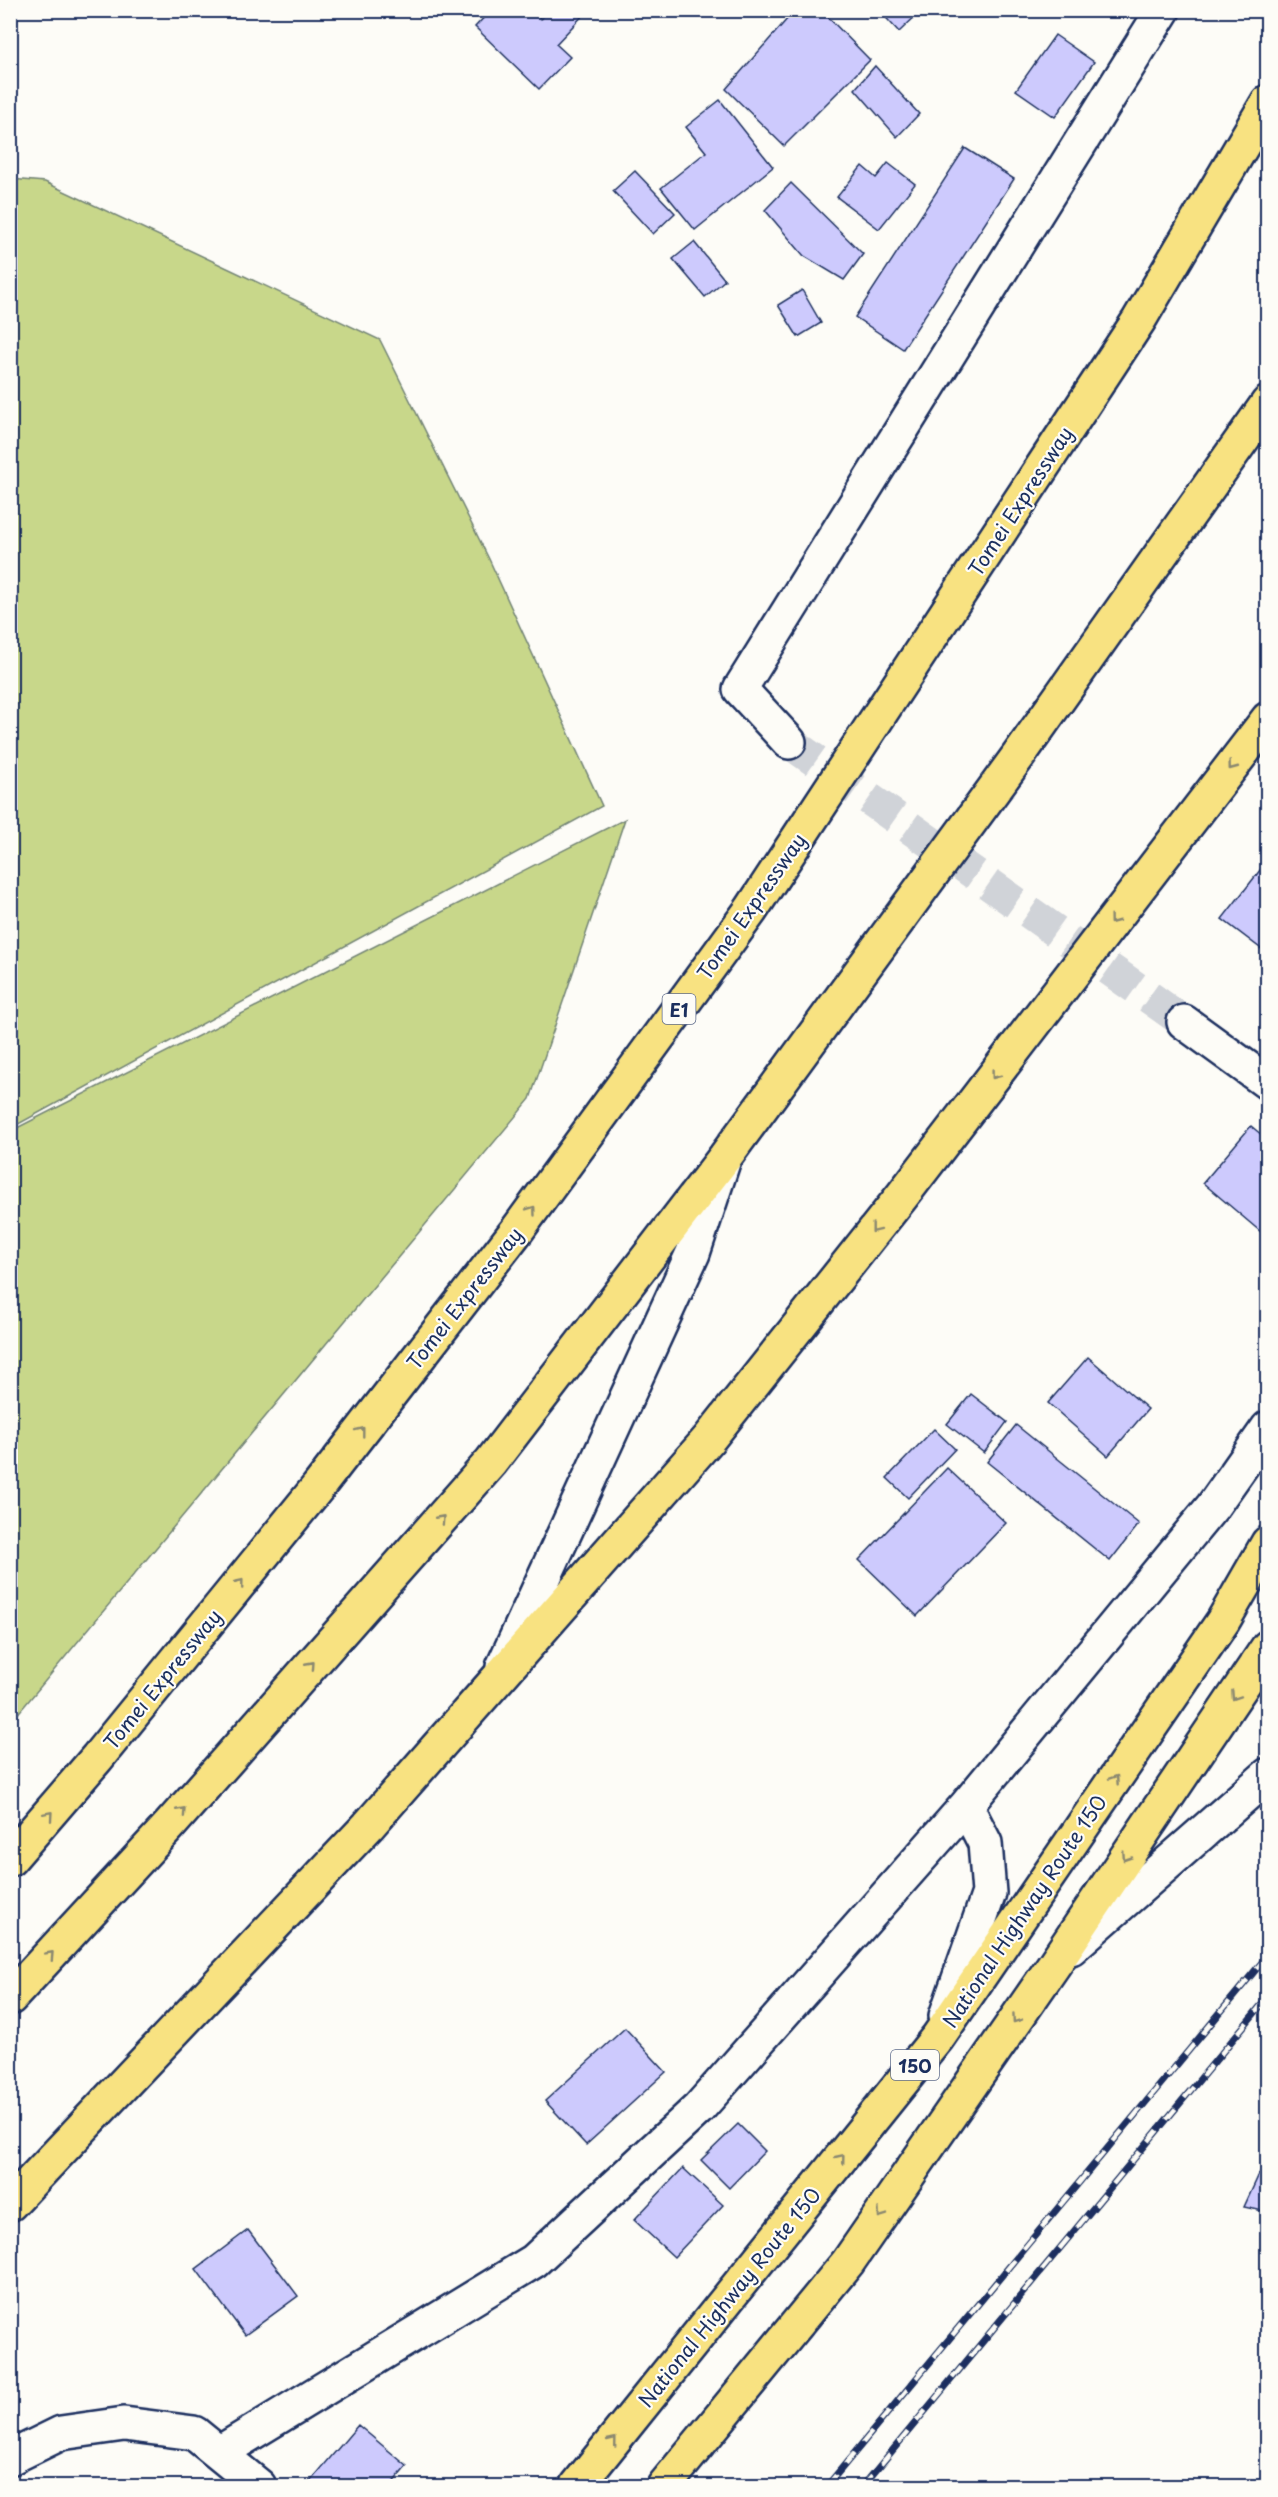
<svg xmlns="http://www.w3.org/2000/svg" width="1278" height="2497" viewBox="0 0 1278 2497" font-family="'Playpen Sans',sans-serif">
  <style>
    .green { fill: #c8d78a; stroke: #728374; stroke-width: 1.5 }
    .building { fill: #cdcafd; stroke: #1b2f5e; stroke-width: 1.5 }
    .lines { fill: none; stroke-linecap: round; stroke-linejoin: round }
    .minor-tunnel { stroke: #d0d3d8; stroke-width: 33; stroke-dasharray: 33 16; stroke-linecap: butt }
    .minor-casing { stroke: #1b2f5e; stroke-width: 38 }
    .highway-casing { stroke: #1b2f5e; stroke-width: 38 }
    .minor { stroke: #fdfcf7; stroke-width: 33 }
    .highway { stroke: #f8e281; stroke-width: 33 }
    .rail-casing { stroke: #1b2f5e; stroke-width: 7 }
    .rail { stroke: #fdfcf7; stroke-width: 4.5; stroke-dasharray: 14; stroke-linecap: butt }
    .oneway { stroke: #8a8870 }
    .labels { text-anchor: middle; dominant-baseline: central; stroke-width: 4.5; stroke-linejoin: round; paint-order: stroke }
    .shield { fill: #fdfcf7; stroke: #5f6c8c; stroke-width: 1.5 }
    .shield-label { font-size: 18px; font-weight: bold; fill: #1b2f5e }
    .street-label { font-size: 20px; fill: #1b2f5e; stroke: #fdfcf7 }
  </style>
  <rect width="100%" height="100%" fill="#fdfcf7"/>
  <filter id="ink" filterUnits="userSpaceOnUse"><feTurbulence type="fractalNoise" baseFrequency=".0167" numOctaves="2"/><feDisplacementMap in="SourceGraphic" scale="12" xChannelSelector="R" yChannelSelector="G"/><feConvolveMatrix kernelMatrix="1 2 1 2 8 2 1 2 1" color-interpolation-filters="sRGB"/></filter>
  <g filter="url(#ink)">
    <path class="green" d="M11 179 45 182 380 340 489 559 602 806 11 1128Z
      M625 819 530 1099 11 1722V1131Z"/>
    <path class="building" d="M491 10H532L541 19 549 10H588L556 44 570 57 539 89 475 27Z
      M795 10H821L870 60 784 146 726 89Z
      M879 10H922L899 32Z
      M1055 35 1094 62 1055 117 1016 90Z
      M875 66 919 114 897 137 855 89Z
      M720 100 773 167 695 230 661 188 706 152 686 127Z
      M965 148 1014 179 903 349 855 317Z
      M888 163 915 184 879 229 837 197 862 166 876 178Z
      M635 171 675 213 653 234 613 191Z
      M791 183 863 254 844 280 804 256 765 210Z
      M694 242 725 280 705 297 673 259Z
      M802 290 821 323 798 337 778 305Z
      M1268 860V954L1222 919Z
      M1251 1126 1268 1140V1238L1203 1183Z
      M1088 1357 1148 1409 1108 1456 1048 1403Z
      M971 1394 1007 1422 984 1453 947 1424Z
      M1016 1425 1139 1524 1110 1561 987 1462Z
      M934 1429 955 1449 908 1498 887 1478Z
      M947 1468 1006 1523 917 1616 859 1560Z
      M625 2028 666 2072 586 2145 545 2101Z
      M738 2124 765 2151 729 2188 701 2160Z
      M1268 2158V2212L1244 2207 1266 2159Z
      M683 2168 723 2205 674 2257 634 2220Z
      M248 2230 298 2296 245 2335 196 2269Z
      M358 2425 407 2466 390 2486H311L308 2484Z"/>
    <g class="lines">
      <path class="minor-tunnel" d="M789 742 1184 1022"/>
      <defs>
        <path id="minor" d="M789 742 740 689 1163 10
          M1184 1022 1268 1083
          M503 1667 693 1253 723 1162
          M1071 1948 1268 1775
          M946 2016 989 1893 985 1843 966 1806 1213 1506 1268 1428
          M219 2453 534 2261 699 2108 966 1806
          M10 2458 61 2433 124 2424 194 2433 259 2486"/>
        <path id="highway" d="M10 1859 97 1758 318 1487 518 1229 751 910 1139 320 1268 102
          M10 1998 169 1826 491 1462 725 1157 1019 755 1268 403
          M10 2204 368 1826 708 1440 902 1196 1268 719
          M577 2486 938 2037 1223 1621 1268 1543
          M664 2486 848 2262 1055 1963 1268 1647"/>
      </defs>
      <use href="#minor" class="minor-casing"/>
      <use href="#highway" class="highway-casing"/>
      <use href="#minor" class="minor"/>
      <use href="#highway" class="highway"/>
      <defs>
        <path id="rail" d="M827 2486 1268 1955
          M863 2486 1268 1997"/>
      </defs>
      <use href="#rail" class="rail-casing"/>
      <use href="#rail" class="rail"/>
    </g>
    <defs><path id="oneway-chevron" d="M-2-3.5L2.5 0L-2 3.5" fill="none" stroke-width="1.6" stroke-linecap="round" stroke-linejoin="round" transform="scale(1.5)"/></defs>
    <g class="oneway">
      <use href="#oneway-chevron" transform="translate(1232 766) rotate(127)"/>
      <use href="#oneway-chevron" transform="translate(1113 920) rotate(127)"/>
      <use href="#oneway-chevron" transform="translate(995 1075) rotate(127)"/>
      <use href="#oneway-chevron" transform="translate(532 1210) rotate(-54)"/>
      <use href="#oneway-chevron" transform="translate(875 1229) rotate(128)"/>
      <use href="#oneway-chevron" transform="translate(361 1431) rotate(-52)"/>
      <use href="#oneway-chevron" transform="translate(441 1519) rotate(-48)"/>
      <use href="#oneway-chevron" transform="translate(240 1583) rotate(-51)"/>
      <use href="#oneway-chevron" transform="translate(311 1665) rotate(-48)"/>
      <use href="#oneway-chevron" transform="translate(1235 1696) rotate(124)"/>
      <use href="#oneway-chevron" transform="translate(1115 1779) rotate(-56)"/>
      <use href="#oneway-chevron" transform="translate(182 1811) rotate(-48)"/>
      <use href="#oneway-chevron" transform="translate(49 1815) rotate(-49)"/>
      <use href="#oneway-chevron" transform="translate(1126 1857) rotate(124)"/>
      <use href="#oneway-chevron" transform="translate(50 1955) rotate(-47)"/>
      <use href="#oneway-chevron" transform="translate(1016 2019) rotate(125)"/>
      <use href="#oneway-chevron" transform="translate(841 2158) rotate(-51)"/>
      <use href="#oneway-chevron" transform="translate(881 2214) rotate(125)"/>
      <use href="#oneway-chevron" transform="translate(613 2441) rotate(-51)"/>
    </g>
  </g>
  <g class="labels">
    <g class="shield">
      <rect x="662.5" y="994" width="33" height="30" rx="4.5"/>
      <rect x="891" y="2050" width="48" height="30" rx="4.5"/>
    </g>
    <g class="shield-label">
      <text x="679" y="1009">E1</text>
      <text x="915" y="2065">150</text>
    </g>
    <g class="street-label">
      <text transform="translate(1020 501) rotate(-57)">Tomei Expressway</text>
      <text transform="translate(751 906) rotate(-55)">Tomei Expressway</text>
      <text transform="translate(464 1298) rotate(-52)">Tomei Expressway</text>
      <text transform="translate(162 1679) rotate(-51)">Tomei Expressway</text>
      <text transform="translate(1024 1911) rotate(-56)">National Highway Route 150</text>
      <text transform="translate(729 2297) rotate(-51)">National Highway Route 150</text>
    </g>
  </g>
  <rect width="1278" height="2497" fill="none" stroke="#fdfcf7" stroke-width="36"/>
  <rect x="18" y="18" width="1242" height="2461" fill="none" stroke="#1b2f5e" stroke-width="2" filter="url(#ink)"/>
</svg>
